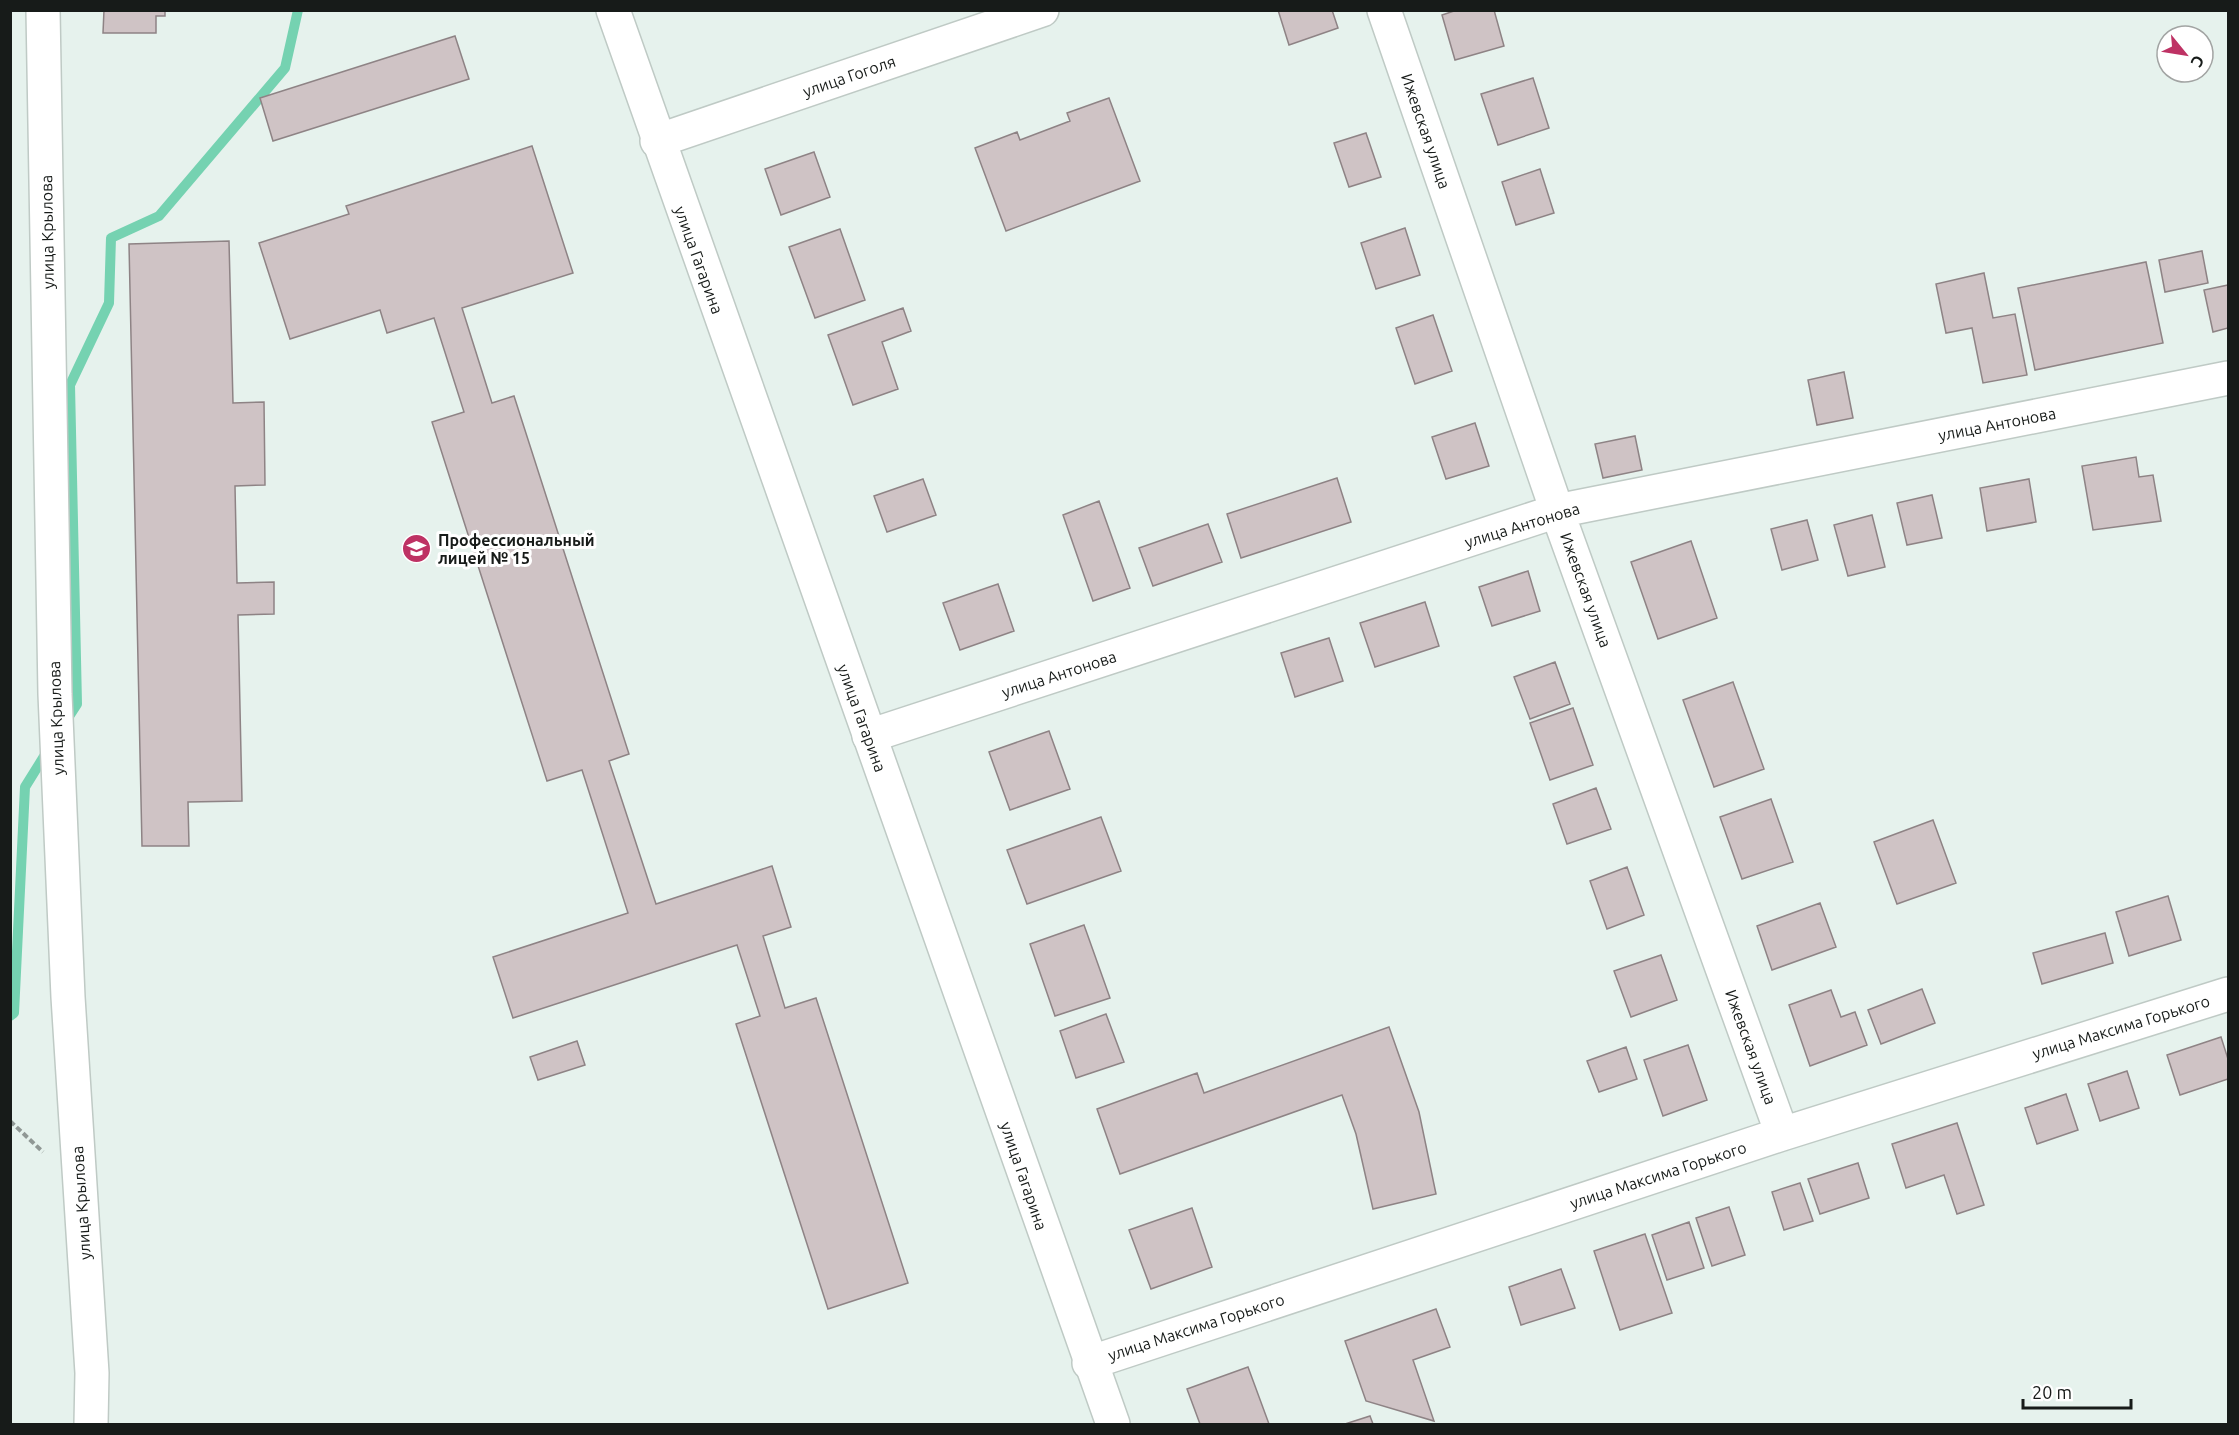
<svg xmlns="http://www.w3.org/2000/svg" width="2239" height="1435" viewBox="0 0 2239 1435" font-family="Ubuntu,sans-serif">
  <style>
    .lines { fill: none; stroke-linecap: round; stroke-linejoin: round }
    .stream { stroke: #75d2b1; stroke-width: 10 }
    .building { fill: #cfc3c5; stroke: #8e8385; stroke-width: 1.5 }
    .minor-casing { stroke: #bfcac5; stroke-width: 36 }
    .secondary-casing { stroke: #bfcac5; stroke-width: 36 }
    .path { stroke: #909895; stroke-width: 4; stroke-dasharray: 6 3; stroke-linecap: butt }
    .minor { stroke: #fff; stroke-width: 33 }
    .secondary { stroke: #fff; stroke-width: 33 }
    .labels { text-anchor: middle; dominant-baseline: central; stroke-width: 6; stroke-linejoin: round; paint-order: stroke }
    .street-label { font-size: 16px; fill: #171b19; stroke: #fff }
    .poi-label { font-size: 16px; font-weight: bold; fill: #171b19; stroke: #fff; text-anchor: start }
  </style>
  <rect width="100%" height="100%" fill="#e6f2ed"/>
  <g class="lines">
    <path class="stream" d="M66 721 77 704 70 385 109 303 111 238 159 216 285 68 298 10
      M10 1016 14 1013 25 787 48 750"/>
  </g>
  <path class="building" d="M104 10H165V16H156V33H103Z
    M1278 10H1332L1338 28 1289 45Z
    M1457 10H1494L1504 46 1455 60 1442 15Z
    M455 36 469 79 273 141 260 98Z
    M1533 78 1549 128 1498 145 1481 94Z
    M1109 98 1140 181 1006 231 975 148 1017 132 1020 140 1070 121 1067 113Z
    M1366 133 1381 177 1349 187 1334 143Z
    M532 146 573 273 462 308 492 403 514 396 629 754 609 761 656 904 772 866 791 927 763 936 785 1008 816 998 908 1283 828 1309 736 1024 760 1016 737 945 513 1018 493 957 628 913 582 770 547 781 432 422 464 412 434 318 387 333 380 310 290 339 259 243 349 214 346 206Z
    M814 152 830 197 781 215 765 169Z
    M1540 169 1554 213 1516 225 1502 182Z
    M1405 228 1420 275 1376 289 1361 243Z
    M840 229 865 300 815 318 789 247Z
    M229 241 233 403 264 402 265 485 235 486 237 583 274 582V614L238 615 242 801 188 802 189 846H142L129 244Z
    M2202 251 2208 283 2165 292 2159 260Z
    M2146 262 2163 343 2035 370 2018 288Z
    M1984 273 1993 318 2015 314 2027 375 1983 383 1972 328 1946 333 1936 284Z
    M2228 285V328L2213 332 2204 290Z
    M903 308 911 331 882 342 898 389 853 405 828 335Z
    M1433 315 1452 371 1415 384 1396 328Z
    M1844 372 1853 418 1817 425 1808 380Z
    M1475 423 1489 466 1446 479 1432 437Z
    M1635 436 1642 470 1603 478 1595 444Z
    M2136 457 2139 477 2153 475 2161 521 2093 530 2082 466Z
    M1337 478 1351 522 1241 558 1227 514Z
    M923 479 936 515 887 532 874 496Z
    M2029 479 2036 522 1987 531 1980 488Z
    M1932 495 1942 538 1907 545 1897 503Z
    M1099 501 1130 588 1093 601 1063 515Z
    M1872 515 1885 567 1848 576 1834 525Z
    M1807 520 1818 560 1782 570 1771 529Z
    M1208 524 1222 562 1153 586 1139 548Z
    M1691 541 1717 618 1658 639 1631 562Z
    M1528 571 1540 611 1492 626 1479 587Z
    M998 584 1014 631 960 650 943 603Z
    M1425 602 1439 646 1375 667 1360 623Z
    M1329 638 1343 681 1295 697 1281 653Z
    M1555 662 1570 704 1530 719 1514 677Z
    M1733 682 1764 769 1714 787 1683 700Z
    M1573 708 1593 765 1550 780 1530 723Z
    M1049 731 1070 789 1010 810 989 752Z
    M1596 788 1611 829 1567 844 1553 804Z
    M1771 799 1793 862 1742 879 1720 817Z
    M1101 817 1121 871 1027 904 1007 850Z
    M1933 820 1956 883 1897 904 1874 842Z
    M1627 867 1644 915 1607 929 1590 881Z
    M2168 896 2181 940 2129 956 2116 912Z
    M1820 903 1836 947 1772 970 1757 926Z
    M1084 925 1110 998 1055 1016 1030 944Z
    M2105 933 2113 963 2042 984 2033 953Z
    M1661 955 1677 1000 1631 1017 1614 971Z
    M1922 989 1935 1023 1881 1044 1868 1010Z
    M1831 990 1841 1017 1855 1012 1867 1045 1810 1066 1789 1005Z
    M1106 1014 1124 1062 1076 1078 1060 1031Z
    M1389 1027 1419 1112 1436 1194 1373 1209 1356 1134 1342 1095 1120 1174 1097 1109 1197 1073 1204 1093Z
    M2221 1037 2228 1059V1079L2180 1095 2167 1055Z
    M577 1041 585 1065 538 1080 530 1057Z
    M1688 1045 1707 1100 1663 1116 1644 1060Z
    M1626 1047 1637 1079 1599 1092 1587 1061Z
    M2127 1071 2139 1108 2100 1121 2088 1084Z
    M2066 1094 2078 1130 2037 1144 2025 1108Z
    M1957 1123 1984 1205 1957 1214 1944 1175 1906 1188 1892 1144Z
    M1858 1163 1869 1198 1820 1214 1808 1179Z
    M1800 1183 1813 1221 1784 1230 1772 1192Z
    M1729 1207 1745 1255 1712 1266 1696 1218Z
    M1192 1208 1212 1267 1151 1289 1129 1230Z
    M1689 1222 1704 1268 1667 1280 1652 1235Z
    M1645 1234 1672 1313 1620 1330 1594 1251Z
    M1561 1269 1575 1308 1521 1325 1509 1287Z
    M1436 1309 1450 1347 1413 1360 1434 1421 1366 1401 1345 1341Z
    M1248 1367 1269 1424H1200L1187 1389Z
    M1370 1416 1373 1424H1345Z"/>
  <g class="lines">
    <defs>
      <path id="minor" d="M43 10 55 694 68 997 92 1373 91 1424
        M1384 10 1557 511 1782 1134
        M657 141 1042 10
        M869 736 1557 511 2228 378
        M1089 1363 1782 1134 2228 994"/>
      <path id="secondary" d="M613 10 1113 1424"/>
    </defs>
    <use href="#minor" class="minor-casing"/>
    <use href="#secondary" class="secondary-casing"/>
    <path class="path" d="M10 1121 43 1152"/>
    <use href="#minor" class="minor"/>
    <use href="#secondary" class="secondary"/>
  </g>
  <defs>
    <symbol id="university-disc" viewBox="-11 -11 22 22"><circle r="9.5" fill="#be3264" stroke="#fff"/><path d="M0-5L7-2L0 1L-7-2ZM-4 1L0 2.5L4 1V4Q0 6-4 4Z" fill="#fff"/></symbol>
  </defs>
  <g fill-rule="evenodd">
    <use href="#university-disc" x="400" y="532" width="33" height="33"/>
  </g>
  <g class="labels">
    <g class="street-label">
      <text transform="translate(849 76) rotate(-19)">улица Гоголя</text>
      <text transform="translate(1426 131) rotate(71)">Ижевская улица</text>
      <text transform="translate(47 232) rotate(-91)">улица Крылова</text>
      <text transform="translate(699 260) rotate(70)">улица Гагарина</text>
      <text transform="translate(1997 424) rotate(-11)">улица Антонова</text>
      <text transform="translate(1522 525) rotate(-17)">улица Антонова</text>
      <text transform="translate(1586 590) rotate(70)">Ижевская улица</text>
      <text transform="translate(1059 674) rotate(-18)">улица Антонова</text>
      <text transform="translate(56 718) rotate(-92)">улица Крылова</text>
      <text transform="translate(862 718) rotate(70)">улица Гагарина</text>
      <text transform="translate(2121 1027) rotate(-17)">улица Максима Горького</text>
      <text transform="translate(1751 1047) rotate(70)">Ижевская улица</text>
      <text transform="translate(1658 1175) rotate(-18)">улица Максима Горького</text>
      <text transform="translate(1024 1176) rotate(71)">улица Гагарина</text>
      <text transform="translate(81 1203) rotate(-94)">улица Крылова</text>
      <text transform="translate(1196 1327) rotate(-18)">улица Максима Горького</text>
    </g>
    <g class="poi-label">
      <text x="438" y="540">Профессиональный<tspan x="438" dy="18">лицей № 15</tspan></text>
    </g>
  </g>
  <rect width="2239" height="1435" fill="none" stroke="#171b19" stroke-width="24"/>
  <g transform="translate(2185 54) rotate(120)"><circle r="28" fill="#ffffff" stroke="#a2a4a3" stroke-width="1.5"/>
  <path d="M0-4.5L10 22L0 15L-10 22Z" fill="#be3264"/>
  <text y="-9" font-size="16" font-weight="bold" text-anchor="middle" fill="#171b19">С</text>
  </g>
  <path d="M2023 1399v9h108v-9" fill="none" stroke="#171b19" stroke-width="3"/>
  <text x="2032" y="1399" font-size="18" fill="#171b19" stroke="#ffffff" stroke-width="4.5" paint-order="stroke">20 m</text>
</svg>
